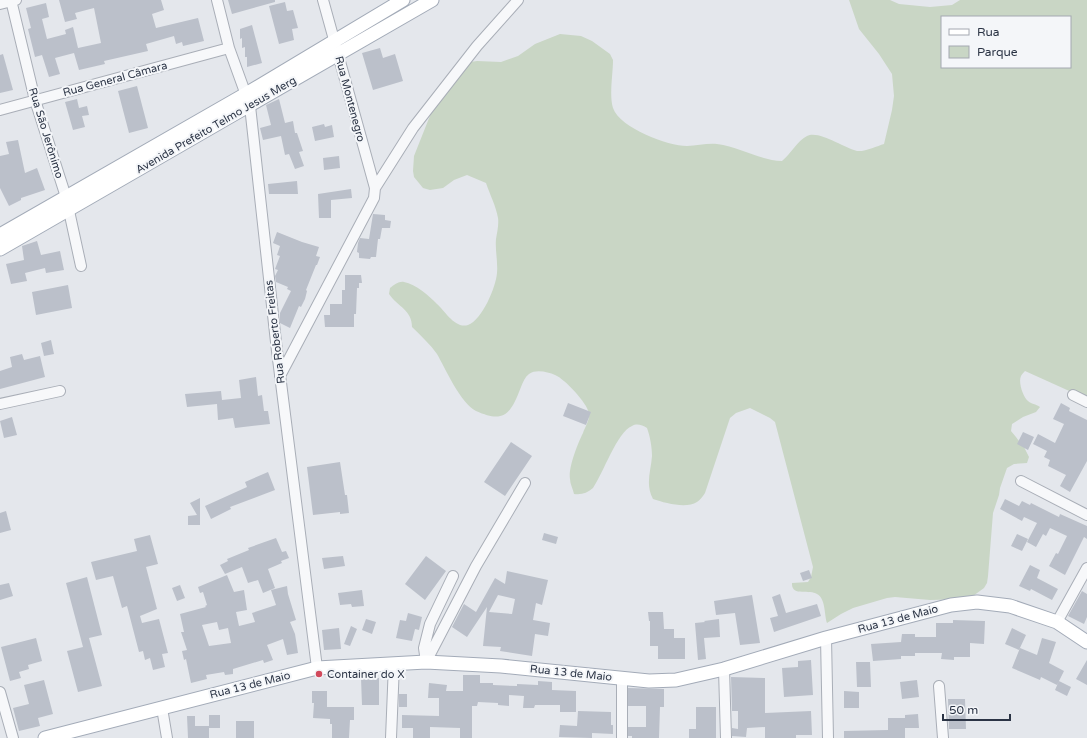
<svg xmlns="http://www.w3.org/2000/svg" width="1087" height="738" viewBox="0 0 1087 738" font-family="'Varela Round',sans-serif">
  <style>
    .green { fill: #c9d6c5; fill-rule: evenodd }
    .building { fill: #bbc0ca; fill-rule: evenodd }
    .lines { fill: none; stroke-linecap: round; stroke-linejoin: round }
    .minor-casing { stroke: #a9aeb7; stroke-width: 12 }
    .major-casing { stroke: #a3abb8; stroke-width: 15 }
    .minor { stroke: #f7f8fa; stroke-width: 10 }
    .major { stroke: #fff; stroke-width: 13 }
    .poi-dot { fill: #d1495b; stroke: #f4f6f9; stroke-width: 1.5 }
    .labels { text-anchor: middle; dominant-baseline: central; stroke-width: 4; stroke-linejoin: round; paint-order: stroke }
    .street-label { font-size: 11px; fill: #2b3445; stroke: #f4f6f9 }
    .poi-label { font-size: 11px; fill: #2b3445; stroke: #f4f6f9; text-anchor: start }
  </style>
  <rect width="100%" height="100%" fill="#e4e7ec"/>
  <path class="green" d="M849 0H890L899 4 930 7 952 5 960 0H1087V399L1025 371C1024 372 1022 374 1021 376 1018 382 1023 397 1028 401 1031 404 1036 404 1040 407L1036 412 1023 417 1012 424 1011 431 1024 447 1029 457 1027 463 1014 464 1007 468 1000 488 999 495 993 513 988 576 987 583 984 588 973 596 966 599 930 600 895 597 887 598 853 608 841 614 827 623C824 615 826 599 817 594 810 589 791 597 792 583L808 582 811 577 813 567 775 422 770 418 750 408 736 413 730 418 705 493C703 496 700 500 697 502 686 509 665 503 653 499 645 484 651 471 652 456 652 447 650 436 647 428 642 425 637 423 632 426 617 432 603 474 593 488 587 493 582 495 574 494 573 489 570 484 570 479 568 468 578 443 583 433 585 427 590 420 589 413 587 403 565 379 555 375 548 372 536 369 529 374 525 377 523 382 521 387 511 413 505 424 476 411 461 404 445 368 437 354 430 344 421 336 412 327 412 310 398 307 389 294L390 288C394 285 399 281 404 282 416 284 429 296 437 304 445 311 455 329 468 325 482 320 496 287 497 273 498 262 495 250 496 239 497 233 499 224 498 218 496 206 490 195 486 183L467 175 454 180 443 188 430 190 423 188 414 177 413 171 414 156 443 83 464 63 477 61 501 62 518 56 535 44 560 34 581 36 592 41 610 54 613 60C613 74 609 95 613 108 620 128 668 146 687 146 697 146 707 143 717 144 740 147 759 160 782 161 791 154 797 141 807 136 819 130 844 148 857 151 865 152 877 146 884 144L892 110 894 96 892 74 879 54 859 29ZM942 17H1070V67H942Z"/>
  <path class="building" d="M59 0H161L164 10 152 14 156 28 198 18 204 41 183 46 182 42 176 44 174 36 146 44 148 51 104 61 105 64 79 70 74 53 55 58 60 74 49 77 42 55 35 57 28 29 31 28 26 8 46 3 49 17 42 19 47 39 66 34 65 30 73 27 78 48 101 43 94 8 75 13 77 19 65 22Z
    M228 0H275V2L232 14Z
    M285 2 287 11 293 10 298 28 292 29 294 40 279 44 269 6Z
    M252 25 262 63 247 67V57H245V47L242 48V38L240 39V29Z
    M380 48 383 58 395 54 403 81 373 90 362 53Z
    M3 54 13 90 0 93V55Z
    M137 86 148 128 129 133 118 91Z
    M77 99 79 108 87 106 89 115 82 116 85 127 73 130 65 102Z
    M279 99 285 123 293 121 295 133H297L303 151 299 152 304 166 295 169 289 154 285 155 281 136 263 140 260 128 271 125 266 105Z
    M324 124 325 127 332 125 334 137 315 141 312 127Z
    M18 140 25 173 37 168 45 190 21 198V200L9 206 0 188V156L9 154 6 142Z
    M339 156 340 168 324 170 323 158Z
    M297 181 298 194H269L268 184Z
    M351 189 352 198 331 200V218H319L318 194Z
    M373 214 385 215V220L391 221 390 228H382L380 239H378L376 257H371L370 259 359 258V253L357 252 358 243 360 238 369 239Z
    M277 232 302 242 319 247 316 256 320 257 317 265H316L306 290 307 291 305 299 301 307 299 306 290 328 280 323V313L291 291 287 289 288 287 276 282 275 276 278 270 275 269 280 256 277 255 280 246 273 243Z
    M37 241 41 255 60 251 64 270 46 273 45 268 25 273 27 281 11 284 6 264 24 260 22 246Z
    M345 275H361L362 283H359V288H357L356 314H354V327H325L324 315H330V304H342V290H345Z
    M68 285 72 308 36 315 32 292Z
    M51 340 54 354 44 356 41 343Z
    M22 354 24 360 40 356 45 377 0 389V371L12 367 10 357Z
    M256 377 258 396 262 395 264 411H268L270 424 235 428 233 418 218 420 217 404 187 407 185 394 221 391 222 400 241 398 239 380Z
    M568 403 591 412 586 425 563 416Z
    M1061 403 1070 408 1069 411 1087 420V461L1070 492 1060 486 1066 475 1048 466 1050 460 1044 457 1047 451 1033 444 1038 434 1055 443 1064 424 1053 419Z
    M12 417 17 435 4 438 0 421Z
    M1023 432 1034 437 1028 450 1017 444Z
    M511 442 532 456 505 496 484 482Z
    M340 462 345 495H347L349 513 340 514V512L313 515 307 467Z
    M268 472 275 490 230 507 231 509 211 519 205 506 247 487 245 482Z
    M200 498V525H188V516L197 515 190 503Z
    M1005 499 1019 506 1022 501 1030 505 1031 503 1059 517 1060 514 1087 526V539L1084 537 1065 575 1049 566 1056 553 1058 554 1067 536 1050 528 1046 536 1043 534 1036 547 1027 542 1037 523 1024 517 1022 521 1000 509Z
    M6 511 11 530 0 533V513Z
    M544 533 558 537 556 544 542 540Z
    M1017 534 1028 539 1022 551 1011 546Z
    M150 535 158 564 146 567 157 609 140 616 142 623 159 619 168 653 162 654 165 667 153 670 150 658 145 660 143 651 139 652 127 606 122 608 113 576 96 580 91 562 137 551 134 539Z
    M276 538 282 552 286 551 289 558 281 561 282 563 268 569 275 588 263 593 258 580 248 583 242 567 225 574 220 565 228 561 227 559 249 550 248 548Z
    M343 556 345 566 324 569 322 558Z
    M426 556 446 571 425 600 405 584Z
    M1030 565 1040 570 1037 578 1058 589 1052 600 1031 589 1030 591 1019 586Z
    M809 570 812 578 803 581 800 573Z
    M507 571 548 580 542 605 536 603 533 620 550 623 548 636 535 634 532 656 500 651 501 647 483 646 487 607 467 637 452 627 464 604 476 612 495 578 505 584ZM498 595 515 599 512 614 489 612Z
    M227 575 234 592 244 590 247 610 236 612 239 626 255 622 252 613 276 605 271 590 287 586 288 594 296 620 290 622 295 634 298 653 287 655 283 639 267 645 273 660 264 663 263 660 233 669V674L225 675 224 672 206 675 207 679 191 683 186 659 184 660 182 651 187 650 181 632H184L180 614 206 607 205 606 207 605 203 592 200 593 198 587ZM217 622 219 630 228 628 231 643 209 646 202 625Z
    M87 577 102 635 89 638 102 686 78 692 67 651 83 647 66 583Z
    M9 583 13 596 0 600V585Z
    M180 585 185 598 177 601 172 588Z
    M362 590 364 606 352 607 351 604 340 605 338 593Z
    M1082 591 1087 594V617L1084 624 1068 616Z
    M780 594 786 613 817 604 821 616 774 632 770 618 778 616 772 597Z
    M752 595 760 643 740 645 735 613 716 615 714 601Z
    M648 612H663L664 629H674V638H685V659H658V646H650V621H649Z
    M408 613 422 617 419 630 415 629 412 641 396 638 400 620 406 621Z
    M366 619 376 622 372 634 362 630Z
    M719 619 720 637 704 638 706 659 698 660 695 623 705 622 704 621Z
    M953 620 985 621 984 644 970 643V657H954V660L941 659 942 653H915V656H901V659L873 661 871 644 901 642 902 634H915V637H936V623H953Z
    M351 626 357 629 350 646 344 644Z
    M339 628 341 649 324 650 322 630Z
    M1012 628 1026 635 1019 650 1005 644Z
    M36 638 42 661 28 665 29 669 19 672 21 678 10 681 1 647Z
    M1042 638 1056 642 1049 663 1064 671 1057 685 1041 677 1040 680 1012 668 1020 648 1037 655Z
    M811 660 813 695 784 697 782 668 798 667V661Z
    M1087 660V685L1076 679Z
    M856 662H870L871 687H857Z
    M463 675H480V683H493V685L517 686V684L538 685V681L552 682V690L576 691V712H560V705H535L534 708H523L524 696 509 695V706L498 705V703L478 702 477 706H472V738H460V728L430 727V738H413V728H402V715L439 716V698H428L429 683 447 685 446 691H463Z
    M731 677 765 678V713L811 711 812 735H796V738H765V727L747 728 746 737 732 736V728L738 729V711H732Z
    M361 678H379V705H362Z
    M44 680 53 714 38 718 40 726 19 731 13 708 29 704 24 685Z
    M917 680 919 697 902 699 900 682Z
    M1059 681 1071 687 1067 696 1055 690Z
    M628 688 664 689V707H660L659 738H632V736H628V727H646V706H628Z
    M312 691H327V707H354V720H350L349 738H332V724H330V719L313 718 314 703H312Z
    M844 691 859 692V708H844Z
    M399 694H407V707H399Z
    M948 699H965L966 729H949Z
    M696 707H716V738H689V729H696Z
    M578 711 611 712V725H613V734L592 733V738L559 737 560 725 577 726Z
    M918 714 919 728H905V738H844V731L888 730V718H905V715Z
    M209 715H220V728H209Z
    M187 716H195V726H209V738H188Z
    M236 721H254V738H236Z"/>
  <g class="lines">
    <defs>
      <path id="minor" d="M11 0 35 100 66 197 81 266
        M217 0 229 48 250 106 277 351 317 668
        M0 4 16 0
        M0 110 229 48
        M375 188 413 128 477 46 518 0
        M280 376 374 198 375 188 323 0
        M1073 395 1087 402
        M0 404 60 391
        M1021 481 1087 515
        M1057 622 1087 568
        M826 638 828 738
        M426 662 476 566 525 483
        M426 662 424 648 430 624 453 576
        M724 669 726 738
        M622 678V738
        M939 686 943 738
        M0 692 13 738
        M162 708 167 738
        M391 738 394 664"/>
      <path id="major" d="M0 235 246 94 403 0
        M0 249 432 0
        M45 738 317 668 426 662 501 666 649 681 676 680 724 669 826 638 951 605 977 602 1010 606 1057 622 1087 642"/>
    </defs>
    <use href="#minor" class="minor-casing"/>
    <use href="#major" class="major-casing"/>
    <use href="#minor" class="minor"/>
    <use href="#major" class="major"/>
  </g>
  <circle class="poi-dot" cx="319" cy="674" r="4"/>
  <g class="labels">
    <g class="street-label">
      <text transform="translate(115 79) rotate(-15)">Rua General Câmara</text>
      <text transform="translate(350 99) rotate(75)">Rua Montenegro</text>
      <text transform="translate(216 125) rotate(-30)">Avenida Prefeito Telmo Jesus Merg</text>
      <text transform="translate(46 133) rotate(73)">Rua São Jerônimo</text>
      <text transform="translate(275 332) rotate(-97)">Rua Roberto Freitas</text>
      <text transform="translate(898 619) rotate(-15)">Rua 13 de Maio</text>
      <text transform="translate(571 673) rotate(6)">Rua 13 de Maio</text>
      <text transform="translate(250 685) rotate(-14)">Rua 13 de Maio</text>
    </g>
    <g class="poi-label">
      <text x="327" y="674">Container do X</text>
    </g>
  </g>
  <rect x="941" y="16" width="130" height="52" fill="#f4f6f9" stroke="#a4a8b1"/>
  <rect x="949" y="29" width="20" height="6" fill="#ffffff" stroke="#a4a8b1"/>
  <text x="977" y="36" font-size="12" fill="#2b3445">Rua</text>
  <rect x="949" y="46" width="20" height="12" fill="#c9d6c5" stroke="#a4a8b1"/>
  <text x="977" y="56" font-size="12" fill="#2b3445">Parque</text>
  <path d="M943 714v6h67v-6" fill="none" stroke="#2b3445" stroke-width="2"/>
  <text x="949" y="714" font-size="12" fill="#2b3445" stroke="#f4f6f9" stroke-width="3" paint-order="stroke">50 m</text>
</svg>
